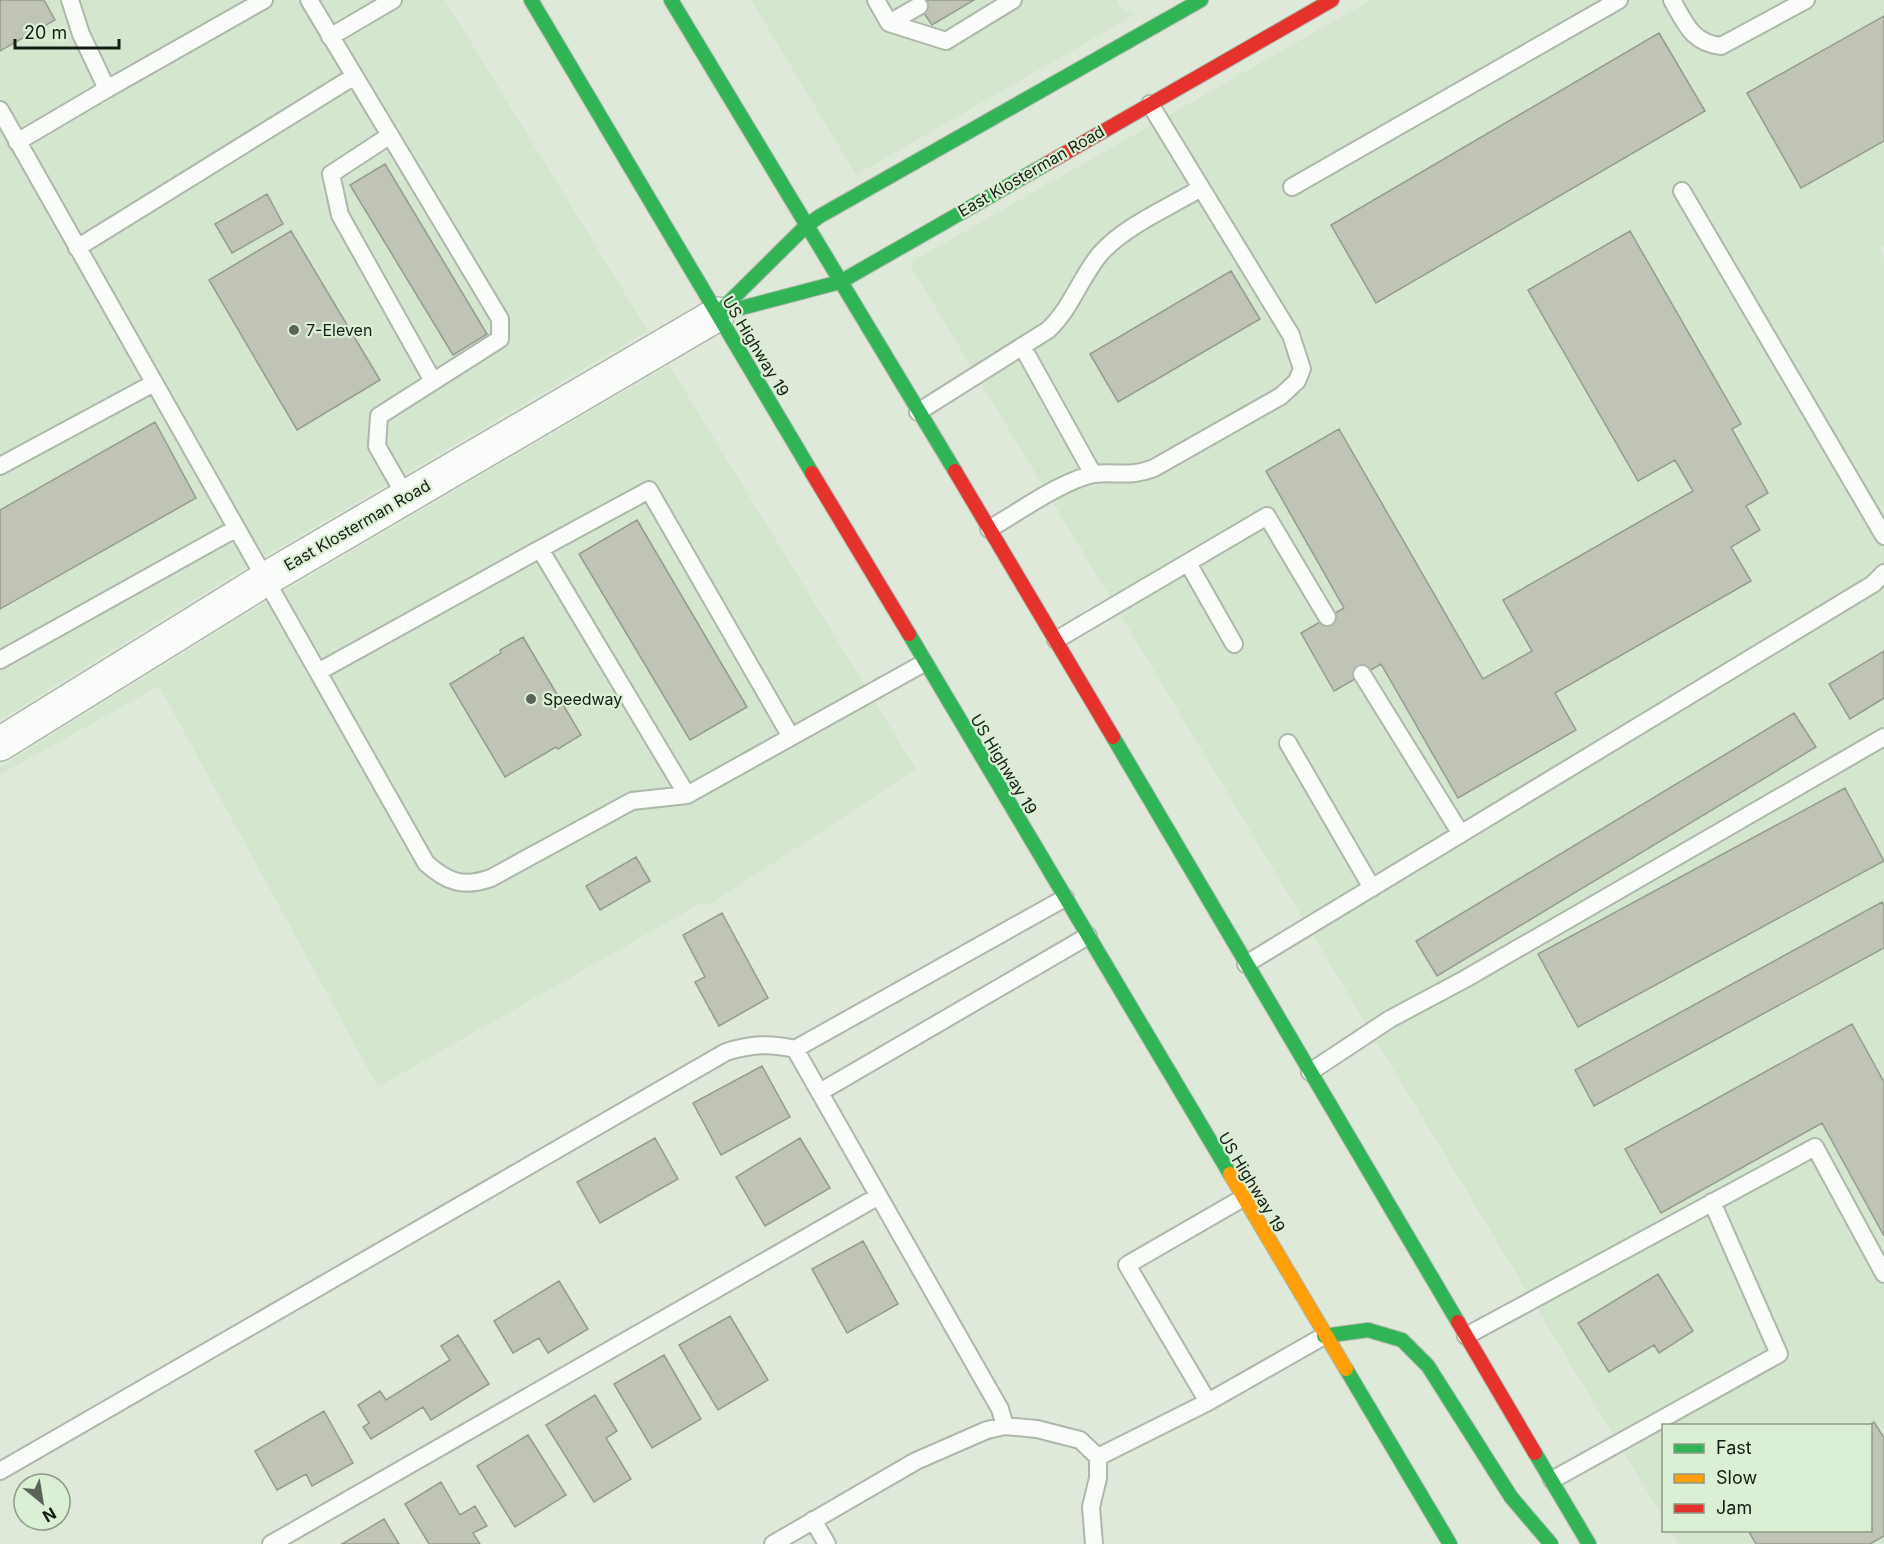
<svg xmlns="http://www.w3.org/2000/svg" width="1884" height="1544" viewBox="0 0 1884 1544" font-family="Inter,sans-serif">
  <style>
    .built { fill: #d4e7ce }
    .building { fill: #bfc4b7; stroke: #969b8f; stroke-width: 1.5 }
    .lines { fill: none; stroke-linecap: round; stroke-linejoin: round }
    .lane-casing { stroke: #aeb7ab; stroke-width: 20 }
    .street-casing { stroke: #aeb7ab; stroke-width: 36 }
    .fast-casing { stroke: #aeb7ab; stroke-width: 16 }
    .slow-casing { stroke: #aeb7ab; stroke-width: 16 }
    .jam-casing { stroke: #aeb7ab; stroke-width: 16 }
    .lane { stroke: #fafcf9; stroke-width: 16 }
    .street { stroke: #fafcf9; stroke-width: 33 }
    .fast { stroke: #30b455; stroke-width: 14 }
    .slow { stroke: #ff9f0a; stroke-width: 14 }
    .jam { stroke: #e5322d; stroke-width: 14 }
    .poi-dot { fill: #5c6459; stroke: #dbefd4; stroke-width: 2 }
    .labels { text-anchor: middle; dominant-baseline: central; stroke-width: 4.5; stroke-linejoin: round; paint-order: stroke }
    .street-label { font-size: 16px; fill: #161d14; stroke: #dbefd4 }
    .poi-label { font-size: 16px; fill: #161d14; stroke: #dbefd4; text-anchor: start }
  </style>
  <rect width="100%" height="100%" fill="#dee9da"/>
  <path class="built" d="M0 0H445L648 331 253 563 0 720Z
    M751 0H1117L1122 9 1136 14 856 175Z
    M1371 0H1884V246L1879 249 1884 258V1544H1679L1671 1531 1870 1530V1426H1664L1663 1518 909 263Z
    M669 365 916 769 708 906 705 901 378 1087 159 686 0 775V767L274 597Z"/>
  <path class="building" d="M0 0H44L55 20 0 51Z
    M915 0H974L932 25Z
    M1884 16V141L1801 188 1747 93Z
    M1659 33 1705 111 1376 303 1331 225Z
    M385 164 487 334 453 355 350 185Z
    M267 194 283 224 232 253 215 224Z
    M291 231 380 380 297 430 209 280Z
    M1630 231 1741 424 1732 429 1768 493 1746 506 1760 530 1731 547 1751 581 1555 693 1576 730 1458 798 1381 664 1334 691 1301 633 1344 608 1266 471 1339 429 1483 679 1532 651 1503 600 1693 491 1675 460 1638 481 1528 290Z
    M1231 271 1260 319 1118 402 1090 354Z
    M155 422 196 498 0 609V510Z
    M637 520 747 707 690 740 579 554Z
    M523 637 581 735 558 749 556 747 505 777 450 684 501 653 500 650Z
    M1884 651V698L1850 719 1829 684Z
    M1794 713 1816 747 1437 976 1416 941Z
    M1845 788 1884 861 1578 1027 1538 954Z
    M636 857 650 881 600 910 586 886Z
    M1882 902 1884 906V948L1594 1106 1575 1070Z
    M722 913 768 998 719 1026 695 982 705 977 683 935Z
    M1852 1024 1884 1082V1236L1822 1123 1661 1213 1625 1149Z
    M762 1066 790 1117 721 1155 693 1103Z
    M655 1138 678 1179 600 1223 577 1182Z
    M800 1138 830 1188 765 1226 736 1177Z
    M863 1241 898 1304 847 1333 812 1269Z
    M1658 1274 1693 1331 1659 1353 1654 1345 1609 1372 1578 1323Z
    M559 1281 588 1329 548 1353 539 1338 513 1353 494 1321Z
    M730 1316 768 1380 718 1410 679 1345Z
    M458 1335 489 1384 431 1420 423 1407 371 1439 363 1427 369 1423 358 1405 380 1391 386 1400 450 1360 441 1346Z
    M664 1355 701 1419 652 1448 614 1384Z
    M595 1395 617 1431 606 1438 631 1479 594 1502 546 1425Z
    M324 1411 353 1463 312 1486 306 1474 277 1490 255 1451Z
    M1874 1422 1884 1438V1536L1870 1544H1756L1748 1530H1870V1426H1868Z
    M528 1435 566 1495 515 1527 477 1466Z
    M441 1482 460 1515 475 1506 487 1526 473 1533 480 1544H429L405 1504Z
    M384 1519 399 1544H342Z"/>
  <g class="lines">
    <defs>
      <path id="lane" d="M70 0 81 34 107 89 264 0
        M309 0 500 319V339L379 416 377 446 406 497
        M876 0 889 23 946 41 1013 0
        M1672 0C1685 23 1692 43 1721 46L1806 0
        M889 23 919 6
        M330 37 393 0
        M0 110 426 863C447 882 463 888 491 878L632 801 687 795
        M389 136 331 174 340 215 433 381
        M17 142 107 89
        M1292 187 1619 0
        M1682 191 1884 536
        M77 248 353 77
        M1022 346 1093 474
        M918 412 1048 330C1071 309 1080 278 1100 254 1126 225 1168 208 1201 188
        M0 466 154 383
        M989 529C1017 513 1063 480 1094 474 1117 471 1129 478 1154 468L1281 396 1297 381 1302 369 1291 335 1150 104
        M1188 563 1234 644
        M1056 640 1267 516 1327 617
        M0 660 235 529
        M318 672 540 549
        M1362 674 1461 834
        M791 737 687 795 540 549 649 490 791 737 924 663
        M1288 743 1372 888
        M1246 964 1873 584 1884 573
        M795 1049 1065 898
        M1310 1072 1390 1019 1465 979 1884 737
        M820 1092 1088 936
        M1466 1336 1815 1147 1884 1274
        M1208 1402 1127 1265 1243 1198
        M0 1471 726 1052C751 1044 770 1043 795 1049L1000 1409 1005 1426
        M1552 1480 1779 1354 1712 1202
        M813 1520 827 1544
        M271 1544 877 1197
        M773 1544 916 1461 987 1430 1005 1426 1037 1429 1080 1440 1098 1457 1208 1402 1324 1336
        M1094 1544 1091 1507 1098 1478V1457"/>
      <path id="street" d="M0 744 264 580 718 314"/>
      <path id="fast" d="M531 0 812 473
        M671 0 955 471
        M719 312 807 225 820 216 1201 0
        M718 314 840 282 1048 163
        M909 634 1230 1174
        M1113 737 1458 1322
        M1324 1336 1368 1330 1402 1340 1428 1366 1511 1497 1551 1544
        M1346 1369 1450 1544
        M1535 1453 1589 1544"/>
      <path id="slow" d="M1230 1174 1346 1369"/>
      <path id="jam" d="M1048 163 1332 0
        M955 471 1113 737
        M812 473 909 634
        M1458 1322 1535 1453"/>
    </defs>
    <use href="#lane" class="lane-casing"/>
    <use href="#street" class="street-casing"/>
    <use href="#fast" class="fast-casing"/>
    <use href="#slow" class="slow-casing"/>
    <use href="#jam" class="jam-casing"/>
    <use href="#lane" class="lane"/>
    <use href="#street" class="street"/>
    <use href="#fast" class="fast"/>
    <use href="#slow" class="slow"/>
    <use href="#jam" class="jam"/>
  </g>
  <g class="poi-dot">
    <circle cx="294" cy="330" r="6"/>
    <circle cx="531" cy="699" r="6"/>
  </g>
  <g class="labels">
    <g class="street-label">
      <text transform="translate(1031 171) rotate(-30)">East Klosterman Road</text>
      <text transform="translate(756 346) rotate(59)">US Highway 19</text>
      <text transform="translate(357 525) rotate(-30)">East Klosterman Road</text>
      <text transform="translate(1004 764) rotate(59)">US Highway 19</text>
      <text transform="translate(1252 1182) rotate(59)">US Highway 19</text>
    </g>
    <g class="poi-label">
      <text x="306" y="330">7-Eleven</text>
      <text x="543" y="699">Speedway</text>
    </g>
  </g>
  <rect x="1662" y="1424" width="210" height="108" fill="#dbefd4" stroke="#8c9b87" stroke-width="1.5"/>
  <rect x="1674" y="1444" width="30" height="9" fill="#30b455" stroke="#8c9b87" stroke-width="1.5"/>
  <text x="1716" y="1454" font-size="18" fill="#161d14">Fast</text>
  <rect x="1674" y="1474" width="30" height="9" fill="#ff9f0a" stroke="#8c9b87" stroke-width="1.5"/>
  <text x="1716" y="1484" font-size="18" fill="#161d14">Slow</text>
  <rect x="1674" y="1504" width="30" height="9" fill="#e5322d" stroke="#8c9b87" stroke-width="1.5"/>
  <text x="1716" y="1514" font-size="18" fill="#161d14">Jam</text>
  <g transform="translate(42 1502) rotate(150)"><circle r="28" fill="#dbefd4" stroke="#8c9b87" stroke-width="1.5"/>
  <path d="M0-4.5L10 22L0 15L-10 22Z" fill="#5c6459"/>
  <text y="-9" font-size="16" font-weight="bold" text-anchor="middle" fill="#161d14">N</text>
  </g>
  <path d="M15 39v9h104v-9" fill="none" stroke="#161d14" stroke-width="3"/>
  <text x="24" y="39" font-size="18" fill="#161d14" stroke="#dbefd4" stroke-width="4.5" paint-order="stroke">20 m</text>
</svg>
